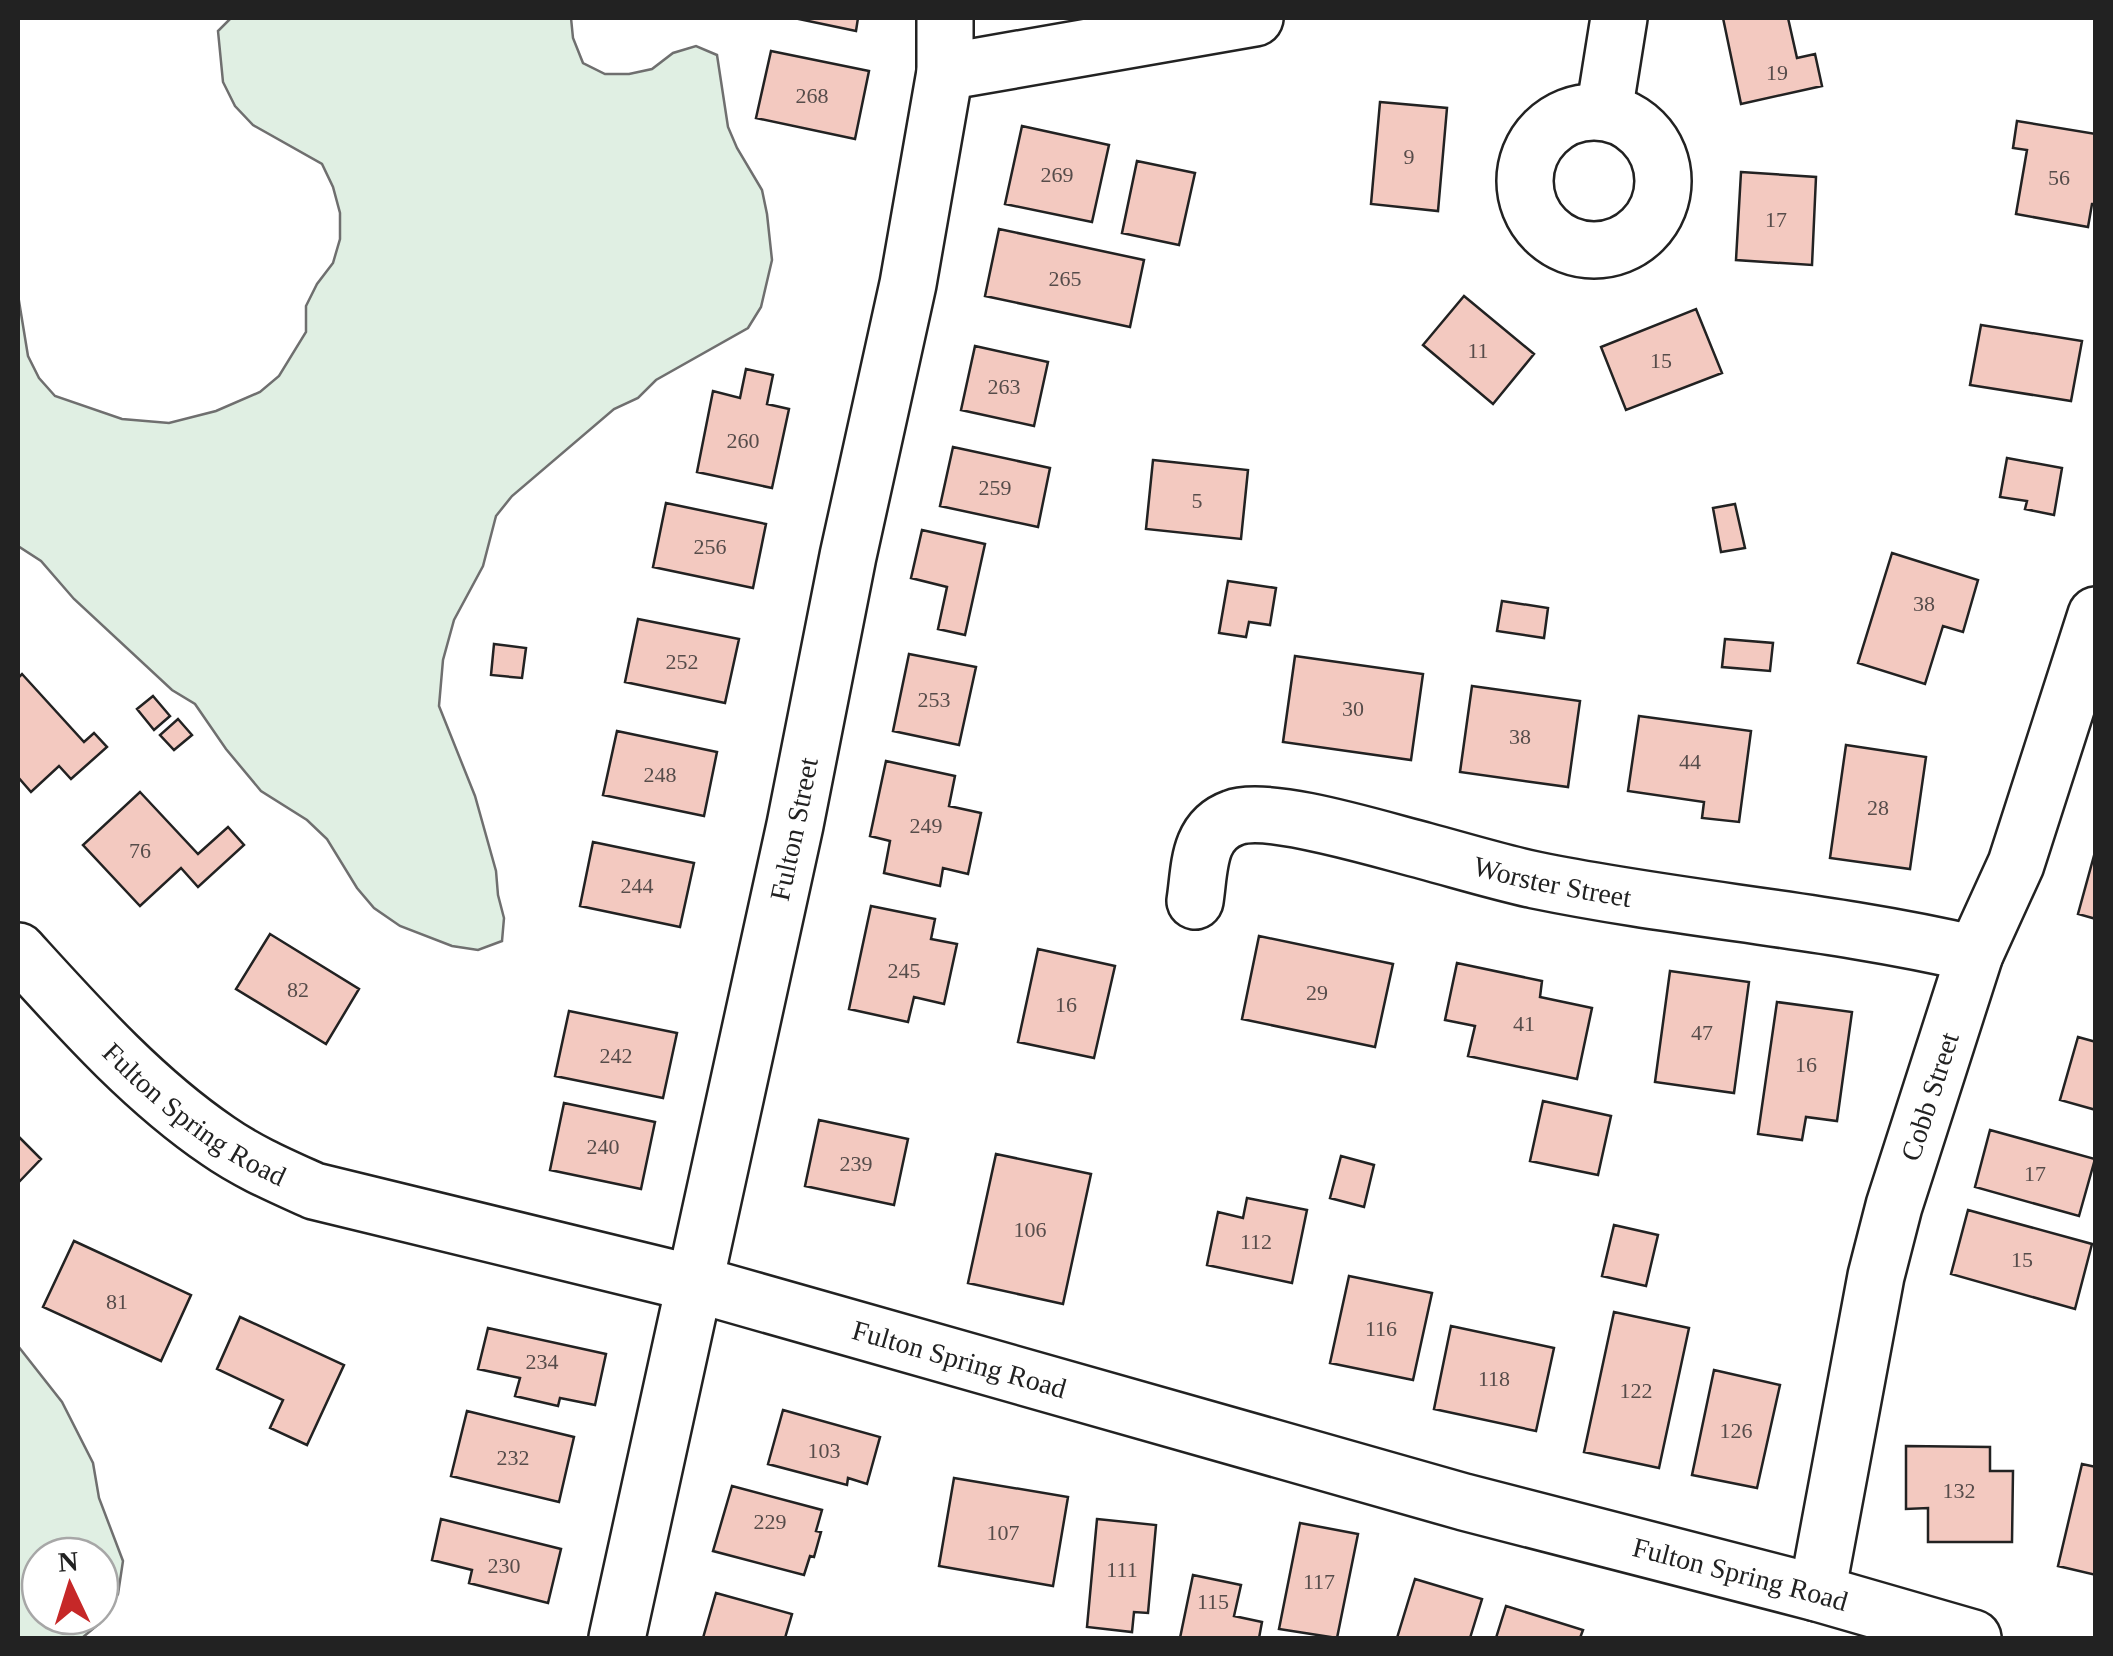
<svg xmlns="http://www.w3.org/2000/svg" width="2113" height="1656" viewBox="0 0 2113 1656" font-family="Georgia,serif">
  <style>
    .green { fill: #e0efe3; stroke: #6f6f6f; stroke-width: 2.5; fill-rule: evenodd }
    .building { fill: #f3c9c0; stroke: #222; stroke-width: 2.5 }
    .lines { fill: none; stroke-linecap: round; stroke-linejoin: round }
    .minor-casing { stroke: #222; stroke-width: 60 }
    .minor { stroke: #fff; stroke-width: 55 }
    .labels { text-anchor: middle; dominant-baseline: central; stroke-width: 8; stroke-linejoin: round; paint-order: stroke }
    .number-label { font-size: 22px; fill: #564c4a }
    .street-label { font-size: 28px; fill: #222; stroke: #fff }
  </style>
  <rect width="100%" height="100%" fill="#fff"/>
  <path class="green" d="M231 18H571L573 38 583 63 605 74H629L652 69 673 53 696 46 717 55 728 127 737 148 762 190 767 214 772 260 761 307 748 328 656 380 638 398 614 409 512 496 496 516 483 566 454 620 443 660 439 706 475 796 496 871 498 895 504 918 502 941 478 950 452 946 400 926 374 908 357 888 327 839 307 820 261 791 226 749 195 704 172 690 74 599 41 561 18 546V295L28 356 39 378 55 396 122 419 169 423 216 411 260 392 279 376 306 332V306L317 284 333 263 340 239V213L333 187 322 164 253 125 235 106 223 82 218 31Z
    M18 1346 62 1402 93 1463 99 1498 123 1561 118 1594 100 1623 82 1638H18ZM40 1556H100V1616H40Z"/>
  <path class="building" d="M794 18H858L856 31Z
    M1723 18H1788L1797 58 1815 54 1822 86 1741 104Z
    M771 51 869 71 855 139 756 118Z
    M1380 102 1447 108 1438 211 1371 204Z
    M2017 121 2096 134V204H2092L2088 227 2016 214 2027 150 2013 148Z
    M1022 126 1109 145 1092 222 1005 204Z
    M1137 161 1195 173 1179 245 1122 233Z
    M1741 172 1816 177 1812 265 1736 260Z
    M999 229 1144 260 1130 327 985 296Z
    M1464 296 1534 354 1493 404 1423 345Z
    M1696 309 1722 373 1626 410 1601 347Z
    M1981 325 2082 341 2071 401 1970 385Z
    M975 346 1048 362 1034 426 961 410Z
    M746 369 773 375 767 404 789 409 772 488 697 472 713 391 740 398Z
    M953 447 1050 468 1038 527 940 506Z
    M2007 458 2062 468 2054 515 2025 509 2027 501 2000 497Z
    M1153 460 1248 470 1241 539 1146 529Z
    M666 503 766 524 753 588 653 567Z
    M1735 504 1745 548 1721 552 1713 508Z
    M922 530 985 544 965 635 938 629 947 587 911 578Z
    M1892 553 1978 580 1963 632 1943 626 1925 684 1858 663Z
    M1228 581 1276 588 1270 625 1249 622 1246 637 1219 633Z
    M1502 601 1548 608 1544 638 1497 631Z
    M638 619 739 639 725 703 625 682Z
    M1725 639 1773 643 1770 671 1722 667Z
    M494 644 526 648 522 678 491 675Z
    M909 654 976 667 959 745 893 731Z
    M1295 656 1423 674 1411 760 1283 742Z
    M22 674 84 742 94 733 107 747 71 779 59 766 31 792 18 777V678Z
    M1472 686 1580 701 1568 787 1460 772Z
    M153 696 170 716 154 730 137 709Z
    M1639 716 1751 731 1739 822 1702 818 1704 802 1628 791Z
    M178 719 192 735 174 750 160 735Z
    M617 731 717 752 704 816 603 795Z
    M1846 745 1926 757 1910 869 1830 858Z
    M886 761 955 776 949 806 981 813 968 874 943 868 940 886 884 873 890 841 870 836Z
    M140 792 198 854 228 827 244 845 198 887 181 868 140 906 83 845Z
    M593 842 694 863 680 927 580 906Z
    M2095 852H2096V919L2078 914Z
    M871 906 935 919 931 939 957 944 944 1004 914 997 908 1022 849 1009Z
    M270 934 359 989 326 1044 236 989Z
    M1259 936 1393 964 1375 1047 1242 1019Z
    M1038 949 1115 966 1094 1058 1018 1042Z
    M1457 963 1542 981 1540 997 1592 1008 1577 1079 1468 1056 1475 1026 1445 1020Z
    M1670 971 1749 982 1734 1093 1655 1082Z
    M1777 1002 1852 1012 1837 1121 1806 1117 1802 1140 1758 1134Z
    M569 1011 677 1033 663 1098 555 1076Z
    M2078 1037 2096 1042V1110L2060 1100Z
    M1543 1101 1611 1116 1598 1175 1530 1161Z
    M564 1103 655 1122 641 1189 550 1170Z
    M819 1120 908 1139 894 1205 805 1186Z
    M1990 1130 2095 1159 2079 1216 1975 1187Z
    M18 1136 41 1159 18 1183Z
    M996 1154 1091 1174 1063 1304 968 1283Z
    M1341 1156 1374 1165 1364 1207 1330 1198Z
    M1247 1198 1307 1210 1292 1283 1207 1265 1218 1212 1243 1218Z
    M1968 1210 2092 1244 2075 1309 1951 1274Z
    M1614 1225 1658 1235 1646 1286 1602 1276Z
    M74 1241 191 1295 161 1361 43 1307Z
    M1349 1276 1432 1293 1413 1380 1330 1363Z
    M1614 1312 1689 1328 1659 1468 1584 1452Z
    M240 1317 344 1365 307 1445 270 1428 283 1400 217 1369Z
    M1451 1326 1554 1348 1536 1431 1434 1409Z
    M488 1328 606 1354 595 1405 560 1398 558 1406 515 1396 520 1378 478 1369Z
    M1714 1370 1780 1385 1757 1488 1692 1475Z
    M783 1410 880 1437 867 1484 848 1478 847 1485 768 1464Z
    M467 1411 574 1437 559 1502 451 1476Z
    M1906 1446 1990 1447V1471H2013L2012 1542H1928V1508L1906 1509Z
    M2082 1464 2096 1467V1575L2058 1566Z
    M954 1478 1068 1497 1053 1586 939 1566Z
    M732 1486 822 1510 816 1531 821 1532 814 1557 810 1556 804 1575 713 1551Z
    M441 1519 561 1549 548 1603 469 1583 472 1570 432 1560Z
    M1097 1519 1156 1525 1148 1613 1134 1612 1132 1632 1087 1627Z
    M1300 1523 1358 1534 1337 1638 1279 1629Z
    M1193 1575 1241 1585 1234 1616 1262 1622 1259 1638H1180Z
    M1415 1579 1482 1599 1470 1638H1397Z
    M716 1593 792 1614 785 1638H703Z
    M1506 1606 1583 1630 1580 1638H1496Z"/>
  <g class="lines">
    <defs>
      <g id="minor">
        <path d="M945 72 1255 18"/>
        <circle cx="1594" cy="181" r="69"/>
        <path d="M1604 112 1619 18"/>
        <path id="s1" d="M1195 901C1200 869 1197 831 1233 818 1268 804 1385 841 1425 851 1462 861 1498 872 1535 880 1681 910 1830 920 1975 954"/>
        <path id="s2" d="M18 951C79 1018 143 1090 218 1141 248 1162 281 1176 314 1191L696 1284 1464 1502 1817 1593 1973 1638"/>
        <path id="s3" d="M1817 1593 1876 1276 1894 1206 1975 954 2016 864 2096 615"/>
        <path id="s4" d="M617 1638 795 825 848 556 908 284 945 72V18"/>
      </g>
    </defs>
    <use href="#minor" class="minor-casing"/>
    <use href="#minor" class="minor"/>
  </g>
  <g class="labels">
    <g class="number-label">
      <text x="1777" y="72">19</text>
      <text x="812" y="95">268</text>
      <text x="1409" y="156">9</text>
      <text x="1057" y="174">269</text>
      <text x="2059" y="177">56</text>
      <text x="1776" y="219">17</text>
      <text x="1065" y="278">265</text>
      <text x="1478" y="350">11</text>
      <text x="1661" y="360">15</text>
      <text x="1004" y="386">263</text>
      <text x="743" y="440">260</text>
      <text x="995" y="487">259</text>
      <text x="1197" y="500">5</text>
      <text x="710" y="546">256</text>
      <text x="1924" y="603">38</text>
      <text x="682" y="661">252</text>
      <text x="934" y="699">253</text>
      <text x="1353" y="708">30</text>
      <text x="1520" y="736">38</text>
      <text x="1690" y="761">44</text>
      <text x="660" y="774">248</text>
      <text x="1878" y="807">28</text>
      <text x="926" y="825">249</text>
      <text x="140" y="850">76</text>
      <text x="637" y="885">244</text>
      <text x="904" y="970">245</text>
      <text x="298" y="989">82</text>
      <text x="1317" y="992">29</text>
      <text x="1066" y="1004">16</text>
      <text x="1524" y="1023">41</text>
      <text x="1702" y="1032">47</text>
      <text x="616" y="1055">242</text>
      <text x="1806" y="1064">16</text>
      <text x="603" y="1146">240</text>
      <text x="856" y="1163">239</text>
      <text x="2035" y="1173">17</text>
      <text x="1030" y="1229">106</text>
      <text x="1256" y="1241">112</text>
      <text x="2022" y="1259">15</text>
      <text x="117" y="1301">81</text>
      <text x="1381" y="1328">116</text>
      <text x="542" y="1361">234</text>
      <text x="1494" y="1378">118</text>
      <text x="1636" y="1390">122</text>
      <text x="1736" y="1430">126</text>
      <text x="824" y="1450">103</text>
      <text x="513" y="1457">232</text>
      <text x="1959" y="1490">132</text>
      <text x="770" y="1521">229</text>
      <text x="1003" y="1532">107</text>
      <text x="504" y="1565">230</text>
      <text x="1122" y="1569">111</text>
      <text x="1319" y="1581">117</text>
      <text x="1213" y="1601">115</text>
    </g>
    <g class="street-label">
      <text stroke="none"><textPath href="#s4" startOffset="828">Fulton Street</textPath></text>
      <text stroke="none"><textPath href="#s1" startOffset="425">Worster Street</textPath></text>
      <text stroke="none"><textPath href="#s3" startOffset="510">Cobb Street</textPath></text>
      <text stroke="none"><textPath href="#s2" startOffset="242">Fulton Spring Road</textPath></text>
      <text stroke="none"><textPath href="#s2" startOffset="1052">Fulton Spring Road</textPath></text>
      <text stroke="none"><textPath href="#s2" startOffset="1862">Fulton Spring Road</textPath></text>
    </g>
  </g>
  <rect width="2113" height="1656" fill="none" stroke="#222222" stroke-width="40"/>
  <g transform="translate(70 1586) rotate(356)"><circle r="48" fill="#ffffff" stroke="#a7a7a7" stroke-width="2.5"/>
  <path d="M0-8L18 38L0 25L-18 38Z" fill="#c62828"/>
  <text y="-15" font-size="28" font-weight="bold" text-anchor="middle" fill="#222222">N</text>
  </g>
</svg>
